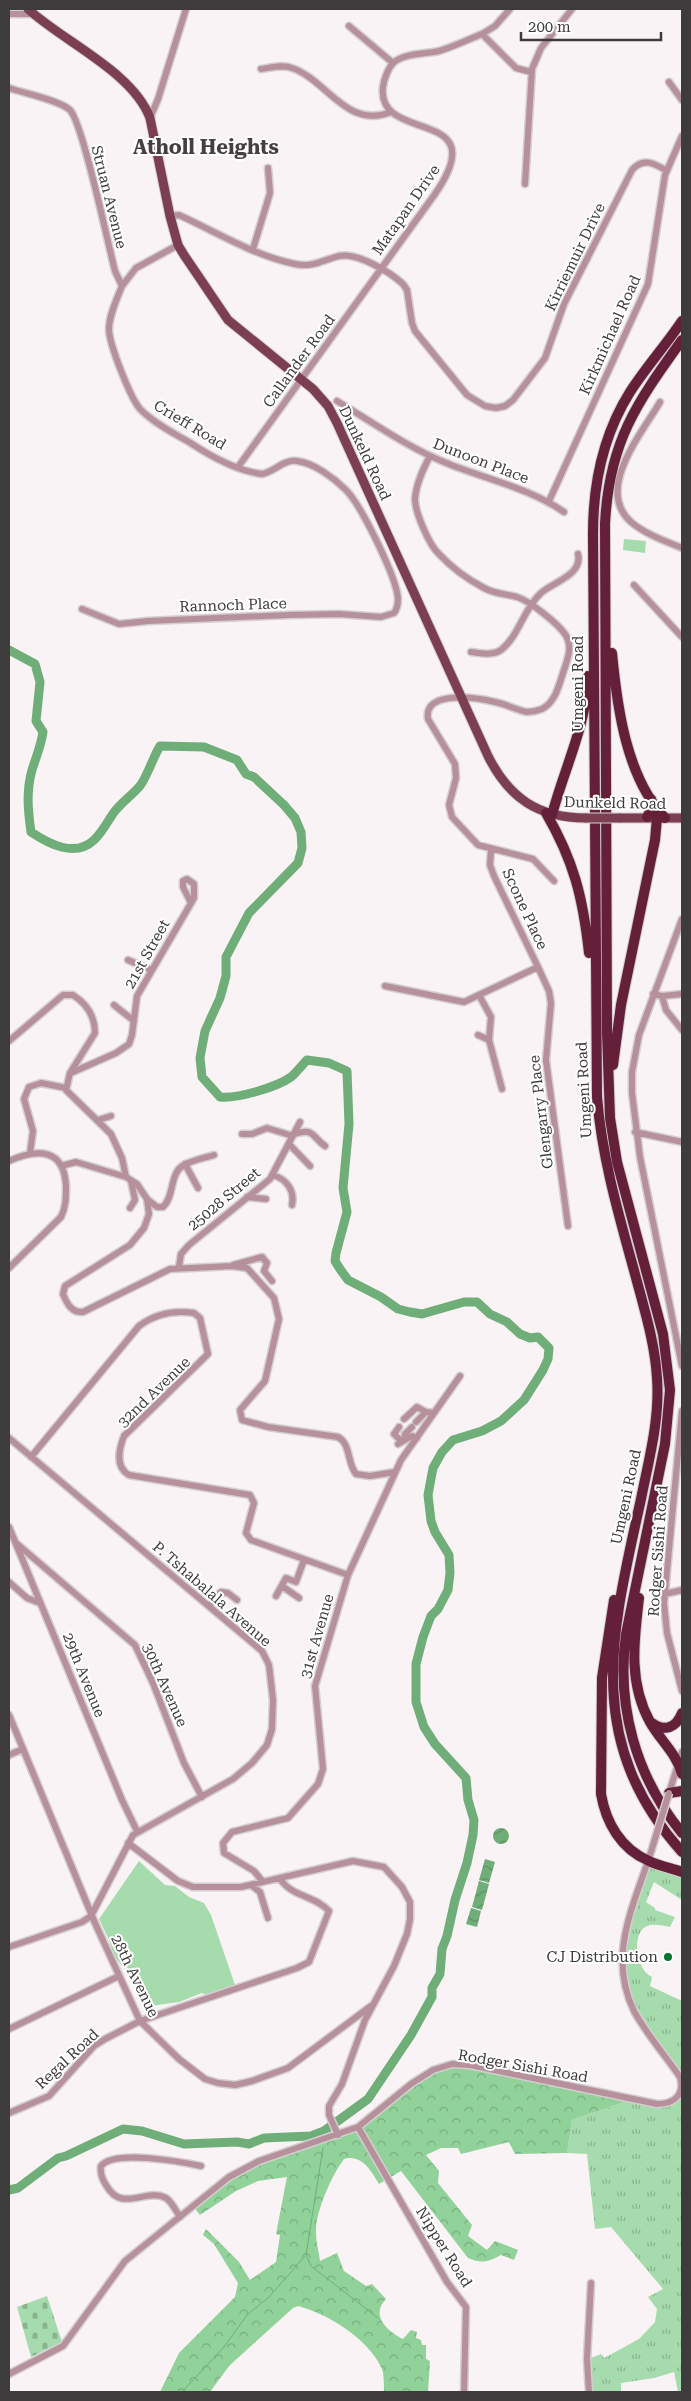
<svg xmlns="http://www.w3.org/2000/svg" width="691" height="2401" viewBox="0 0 691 2401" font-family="'Roboto Serif',serif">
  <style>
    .grass { fill: url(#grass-tufts) }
    .forest { fill: url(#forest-crowns) }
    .cemetery { fill: url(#cemetery-stones) }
    .park { fill: #a6dbad }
    .water { fill: url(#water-waves) }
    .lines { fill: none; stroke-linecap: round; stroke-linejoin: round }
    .stream { stroke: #6fae78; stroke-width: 1 }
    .river { stroke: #6fae78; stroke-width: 9 }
    .minor-casing { stroke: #d4ced0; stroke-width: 9 }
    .major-casing { stroke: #d4ced0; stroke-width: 11 }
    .highway-casing { stroke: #d4ced0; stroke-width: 12 }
    .minor { stroke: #b6919b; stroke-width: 6 }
    .major { stroke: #7c3f52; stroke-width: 9 }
    .highway { stroke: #652039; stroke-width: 10 }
    .minor-bridge-casing { stroke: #d4ced0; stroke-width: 9; stroke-linecap: butt }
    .major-bridge-casing { stroke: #d4ced0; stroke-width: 11; stroke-linecap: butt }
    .minor-bridge { stroke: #b6919b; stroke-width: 6 }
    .major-bridge { stroke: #7c3f52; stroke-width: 9 }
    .poi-dot { fill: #00772d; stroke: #fff; stroke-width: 2 }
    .labels { text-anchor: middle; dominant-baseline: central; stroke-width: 4; stroke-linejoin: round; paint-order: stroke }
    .street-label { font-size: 15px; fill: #3e3b3c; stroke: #fff }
    .poi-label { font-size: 15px; fill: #3e3b3c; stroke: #fff; text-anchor: end }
    .district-label { font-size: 20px; font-weight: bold; fill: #453f41; stroke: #fff }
  </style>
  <defs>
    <pattern id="grass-tufts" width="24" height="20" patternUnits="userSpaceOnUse" patternTransform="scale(1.25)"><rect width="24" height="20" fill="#a6dbad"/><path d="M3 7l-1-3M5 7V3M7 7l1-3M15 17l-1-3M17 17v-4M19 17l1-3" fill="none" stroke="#89b38e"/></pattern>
    <pattern id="forest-crowns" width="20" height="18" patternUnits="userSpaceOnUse" patternTransform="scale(1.25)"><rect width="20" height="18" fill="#91d29a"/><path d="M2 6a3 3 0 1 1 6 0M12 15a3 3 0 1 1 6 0" fill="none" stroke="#78ac7f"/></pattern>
    <pattern id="cemetery-stones" width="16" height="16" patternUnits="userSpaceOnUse" patternTransform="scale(1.25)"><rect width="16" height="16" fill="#a6dbad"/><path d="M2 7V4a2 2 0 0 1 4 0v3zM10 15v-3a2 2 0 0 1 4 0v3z" fill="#89b38e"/></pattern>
    <pattern id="water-waves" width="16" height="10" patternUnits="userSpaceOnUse" patternTransform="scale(1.25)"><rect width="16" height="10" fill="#6fae78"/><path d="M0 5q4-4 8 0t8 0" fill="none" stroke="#5d8f64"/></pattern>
  </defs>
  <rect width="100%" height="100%" fill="#faf3f5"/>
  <path class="grass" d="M649 1862 682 1873V1900L654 1882 646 1902 655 1908V1910L675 1917 670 1927C664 1926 657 1924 650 1925 631 1928 634 1969 652 1977L650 1986 682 2001V2392H678L674 2372 654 2378 621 2383V2392H590L588 2359 601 2354 604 2358 639 2339 655 2322 657 2309 648 2297 663 2289 611 2227 595 2229 587 2154 567 2153 572 2120 622 2103 624 2097 672 2102 682 2082 647 2031 628 1994 622 1953Z"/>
  <path class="forest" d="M458 2065 624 2097 622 2103 572 2120 567 2153 515 2154 509 2142 461 2154 458 2148H441L426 2155 439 2171 438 2183 472 2225 468 2236 487 2250 495 2241 518 2250 514 2260 501 2255C488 2262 482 2264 468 2258L401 2171 379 2184C371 2171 362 2154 344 2159 332 2175 315 2212 316 2233 316 2242 319 2252 320 2261L337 2253 344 2271 366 2286 372 2284 386 2299C370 2315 387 2331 403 2339L411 2330 417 2332 416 2338 421 2340 422 2345H426V2359L430 2361 428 2392H384C384 2385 384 2375 382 2369 369 2339 328 2314 298 2306L293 2308 229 2366 210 2392H160L179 2353 235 2297 238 2283 214 2244 203 2235 206 2229 239 2262 250 2280 276 2262 280 2235 276 2234 287 2177 258 2181 236 2191 200 2215 193 2206 240 2170 357 2128 423 2076Z"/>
  <path class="cemetery" d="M47 2296 62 2342 31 2357 17 2307Z"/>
  <path class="park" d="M624 539 646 541 645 553 623 550Z
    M139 1861 165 1885 175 1886 189 1897 204 1903 211 1915 235 1985 206 1995 202 1993 179 2002 150 2006 131 1981 133 1979 113 1955 109 1940 99 1919Z"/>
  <path class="water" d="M493 1836a8 8 0 1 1 16 0a8 8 0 1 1-16 0Z
    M485 1859 495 1862 489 1883 479 1880Z
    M479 1881 489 1884 482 1910 472 1907Z
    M471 1908 481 1911 477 1927 466 1924Z"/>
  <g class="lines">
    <path class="stream" d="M322 2136 324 2131
      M323 2148 306 2255 311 2266 378 2318
      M182 2392 224 2347 247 2315 269 2297 305 2256"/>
    <path class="river" d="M9 650 35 664 40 682 36 721 43 732C41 746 36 757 32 770 26 791 28 811 31 832 49 844 75 858 94 840 103 832 108 820 115 811 122 802 131 796 139 787 146 780 153 757 160 746L204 747 237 760 246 774 254 777 284 805 295 818 301 832 302 848 298 863 249 913 226 957V976L220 998 205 1031 200 1058 202 1077 220 1097C237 1099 277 1087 291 1077 297 1072 302 1065 307 1060L329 1063 347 1071 349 1124 343 1188 347 1212 336 1253 335 1261 340 1269 348 1280 381 1297 398 1309 410 1312 422 1314 464 1302H477L490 1314 507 1322 520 1334 530 1338 538 1337 549 1348 548 1359 543 1370 524 1400 501 1421 482 1431 453 1440 442 1452 433 1468 428 1495 431 1521 435 1532 449 1555 450 1573 448 1590 438 1609 431 1616 423 1637 416 1664V1702L424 1727 435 1744 466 1778 468 1800 474 1820 473 1835 467 1863 455 1900 447 1936 442 1949 440 1974 432 1988V1997L411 2035 368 2099 324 2131 311 2136 264 2138 249 2144 237 2142 184 2144 142 2131 123 2129 66 2156 58 2158 18 2188 9 2190"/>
    <defs>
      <path id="minor" d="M9 14H33
        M349 26 393 63
        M482 34 495 26 510 9
        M261 69C270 68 283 64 292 68 327 80 347 130 391 112
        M669 82 682 100
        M9 88C23 93 59 100 70 110 83 124 108 244 115 271L122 286 136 268 178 245
        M150 118 158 99 186 9
        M525 184 532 69 541 48 572 9
        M170 216 179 215C216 232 255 256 295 264 312 268 323 260 339 256 357 252 390 272 403 284L407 290 412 323 415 331 467 395 485 406 496 408 505 406 513 400 545 358 564 304 632 170C643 157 654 163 667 171
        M253 249 270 193 268 168
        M337 401C372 422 407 447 444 462 484 479 528 487 564 512
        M660 402C643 432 594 489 631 522 645 534 665 541 682 548
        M430 456C423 469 416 484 415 499 415 512 429 545 439 554 451 567 469 580 484 588 495 594 506 594 517 597 530 601 557 623 565 634 573 646 568 658 564 670 559 684 556 702 542 709 537 711 533 712 527 712 516 710 506 704 495 702 479 698 423 689 428 719L455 764 456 778 449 805 452 817 478 845 533 859 554 881
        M238 467 435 194C496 105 376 145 383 87 384 79 388 68 394 62 406 53 425 54 439 51 453 47 467 40 482 34L516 68 531 72
        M549 501 648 284 665 175 682 136
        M634 585 682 637
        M82 609 119 624 148 621 288 615 339 614 381 617 394 613C397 609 398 605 398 599 397 578 361 505 346 490 334 478 314 463 297 461 284 459 274 472 262 474 237 471 210 456 189 442 173 433 154 423 141 410 131 400 109 344 109 329 109 315 117 299 122 286
        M471 652C481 653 492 656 501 650 519 636 524 608 541 593 553 582 583 575 578 554
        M682 919 639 1035 632 1072V1093L640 1157 682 1366
        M128 960 151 970
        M538 967 549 991 551 1003 546 1060 568 1226
        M385 986 464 1002 538 967 494 876 490 865 491 849
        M653 994 662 996 682 994
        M479 995 491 1017 489 1040 502 1089
        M662 996 666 1010 682 1030
        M114 1005 134 1021
        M478 1035 489 1040
        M9 1041 63 995H73C87 1004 95 1017 95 1033L70 1073 66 1090 111 1134 122 1158 126 1177 137 1184 147 1199 149 1214 144 1228 130 1245 65 1286 63 1294C67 1304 72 1313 83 1312L170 1269 232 1266 247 1268 274 1298 279 1319 265 1381 240 1410 242 1420 268 1427 338 1437C351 1444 347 1463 356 1474L370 1476 395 1472
        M71 1073 116 1053 129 1044 132 1035 137 996 194 898V884L187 879 183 881V887L190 901
        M98 1120 111 1116
        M635 1132 682 1142
        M242 1134H252L267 1128 293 1136
        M294 1134C315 1128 310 1135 325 1146
        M289 1144 310 1166
        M30 1153 33 1131 24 1099 29 1087 41 1083 66 1088
        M9 1161C37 1148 64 1148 66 1186 66 1198 66 1207 61 1217L9 1268
        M185 1164 198 1188
        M61 1166 76 1162 126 1177
        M273 1175C286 1179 295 1190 292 1205
        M247 1197 266 1199
        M147 1199 157 1207H163C175 1196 169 1173 184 1165 193 1160 205 1158 214 1155
        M130 1208 135 1200 131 1181
        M233 1265 262 1257 267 1263 264 1271 272 1281
        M179 1267 181 1254 189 1245 270 1179 300 1122
        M682 1411 664 1603 667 1633 682 1691
        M404 1419 417 1407 426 1412 434 1413
        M416 1422 426 1412
        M399 1427 394 1434 401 1441
        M9 1438 262 1651 269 1665 273 1700 272 1729 267 1745 252 1763 233 1779 133 1835 91 1916 82 1922 9 1947
        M404 1439 405 1434 412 1427
        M398 1444 412 1436 417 1438
        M31 1457 139 1326C155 1314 174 1310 194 1313L200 1318 208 1354 124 1436C119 1449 115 1467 129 1475L250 1495 254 1503 246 1533 251 1540 348 1575
        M9 1527 122 1800 137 1831
        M16 1543 135 1645 153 1683 184 1763 202 1797
        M9 1582 27 1598 40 1603
        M282 1586 299 1598
        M665 1594 682 1590
        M276 1596 286 1578 296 1582 304 1560
        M209 1606 221 1592 228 1593 237 1600
        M9 1715 95 1923 140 2021 179 2059 205 2079 218 2083 235 2085 252 2081 288 2068 371 2006
        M9 1755 23 1749
        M669 1793 682 1752
        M128 1843 178 1881 193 1887H241L353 1861 384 1867 402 1887 410 1902V1919L407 1934 394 1966 365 2020 342 2084 329 2106V2115L338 2135
        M263 1882 254 1871 224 1853 223 1843 232 1832 288 1818 318 1784 323 1769 315 1686 348 1575 401 1460 460 1376
        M251 1885 260 1892 268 1918
        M9 2029 119 1976
        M9 2113 49 2096 94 2046 105 2039 140 2021 297 1968 309 1962 329 1911C316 1896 289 1896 280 1878
        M358 2127 447 2282 466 2307 464 2392
        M180 2217C176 2211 172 2202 166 2198 146 2187 122 2214 106 2185 102 2179 100 2173 101 2166 114 2149 182 2162 201 2166
        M9 2374 63 2346 125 2261 229 2177 259 2161 358 2127 411 2084 433 2070 452 2064 470 2065 657 2104C675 2104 685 2094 680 2077 665 2055 647 2035 634 2011 605 1951 638 1899 654 1842
        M589 2392 587 2359 591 2283"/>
      <path id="major" d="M28 9C64 42 133 72 150 118L170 216 178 245 184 255 228 320 313 389 328 406 337 423 488 756C509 798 538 818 586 818
        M619 818H682"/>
      <path id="highway" d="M682 321C666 345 646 367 630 392 603 435 593 484 593 534L597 1097C602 1158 619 1216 635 1274 644 1308 655 1343 657 1378 660 1419 649 1459 641 1499 612 1631 582 1740 682 1852
        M682 340C636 404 609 442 605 524L607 1032 610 1118 617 1162 663 1334 670 1390 665 1444 626 1634C616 1706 636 1777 682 1833
        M612 653C617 706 626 777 665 818
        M546 813C574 861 583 898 589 953
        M552 815C564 769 587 724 588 676
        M647 817 651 810V799
        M613 1065 621 1005 655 840 657 818
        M639 1598C634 1641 628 1682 650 1722 660 1740 677 1754 682 1774
        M614 1600 602 1678 601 1794C606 1823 621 1849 649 1861 659 1866 671 1868 682 1872
        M652 1723C665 1732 676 1728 682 1713
        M669 1793 682 1791"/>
    </defs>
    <use href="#minor" class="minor-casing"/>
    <use href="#major" class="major-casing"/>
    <use href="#highway" class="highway-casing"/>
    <use href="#minor" class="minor"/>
    <use href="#major" class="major"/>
    <use href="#highway" class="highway"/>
    <defs>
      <path id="minor-bridge" d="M654 1842 669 1793"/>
      <path id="major-bridge" d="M586 818H619"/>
    </defs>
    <use href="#minor-bridge" class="minor-bridge-casing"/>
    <use href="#major-bridge" class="major-bridge-casing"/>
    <use href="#minor-bridge" class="minor-bridge"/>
    <use href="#major-bridge" class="major-bridge"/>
  </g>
  <circle class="poi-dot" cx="668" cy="1957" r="5"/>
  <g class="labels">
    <g class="street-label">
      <text transform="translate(109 197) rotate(76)">Struan Avenue</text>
      <text transform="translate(406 210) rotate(-55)">Matapan Drive</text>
      <text transform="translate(575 257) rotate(-64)">Kirriemuir Drive</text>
      <text transform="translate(610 335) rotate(-66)">Kirkmichael Road</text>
      <text transform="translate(299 361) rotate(-54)">Callander Road</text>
      <text transform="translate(190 425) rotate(31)">Crieff Road</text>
      <text transform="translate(365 453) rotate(65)">Dunkeld Road</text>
      <text transform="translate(481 461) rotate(21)">Dunoon Place</text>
      <text transform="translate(233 605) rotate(-2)">Rannoch Place</text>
      <text transform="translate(578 684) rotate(-90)">Umgeni Road</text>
      <text transform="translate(615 803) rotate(1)">Dunkeld Road</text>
      <text transform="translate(525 909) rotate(65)">Scone Place</text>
      <text transform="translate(147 954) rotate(-61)">21st Street</text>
      <text transform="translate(584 1090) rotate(-93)">Umgeni Road</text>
      <text transform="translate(541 1112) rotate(-97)">Glengarry Place</text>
      <text transform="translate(224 1199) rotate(-40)">25028 Street</text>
      <text transform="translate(154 1392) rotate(-44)">32nd Avenue</text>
      <text transform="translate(626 1497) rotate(-78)">Umgeni Road</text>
      <text transform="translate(658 1551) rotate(-86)">Rodger Sishi Road</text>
      <text transform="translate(212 1594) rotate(41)">P. Tshabalala Avenue</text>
      <text transform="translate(317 1636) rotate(-74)">31st Avenue</text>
      <text transform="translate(84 1675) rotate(68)">29th Avenue</text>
      <text transform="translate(165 1685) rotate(66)">30th Avenue</text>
      <text transform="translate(135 1976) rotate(64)">28th Avenue</text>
      <text transform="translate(67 2059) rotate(-43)">Regal Road</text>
      <text transform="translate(523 2066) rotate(10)">Rodger Sishi Road</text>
      <text transform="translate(444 2247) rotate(58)">Nipper Road</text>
    </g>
    <g class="poi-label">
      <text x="658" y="1957">CJ Distribution</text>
    </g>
    <g class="district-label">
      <text x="206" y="147">Atholl Heights</text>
    </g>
  </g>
  <rect width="691" height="2401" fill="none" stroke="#3e3b3c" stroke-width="20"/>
  <path d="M521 32v8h140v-8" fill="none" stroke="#3e3b3c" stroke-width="2.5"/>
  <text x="528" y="32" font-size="15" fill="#3e3b3c" stroke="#ffffff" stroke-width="4" paint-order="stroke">200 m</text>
</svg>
